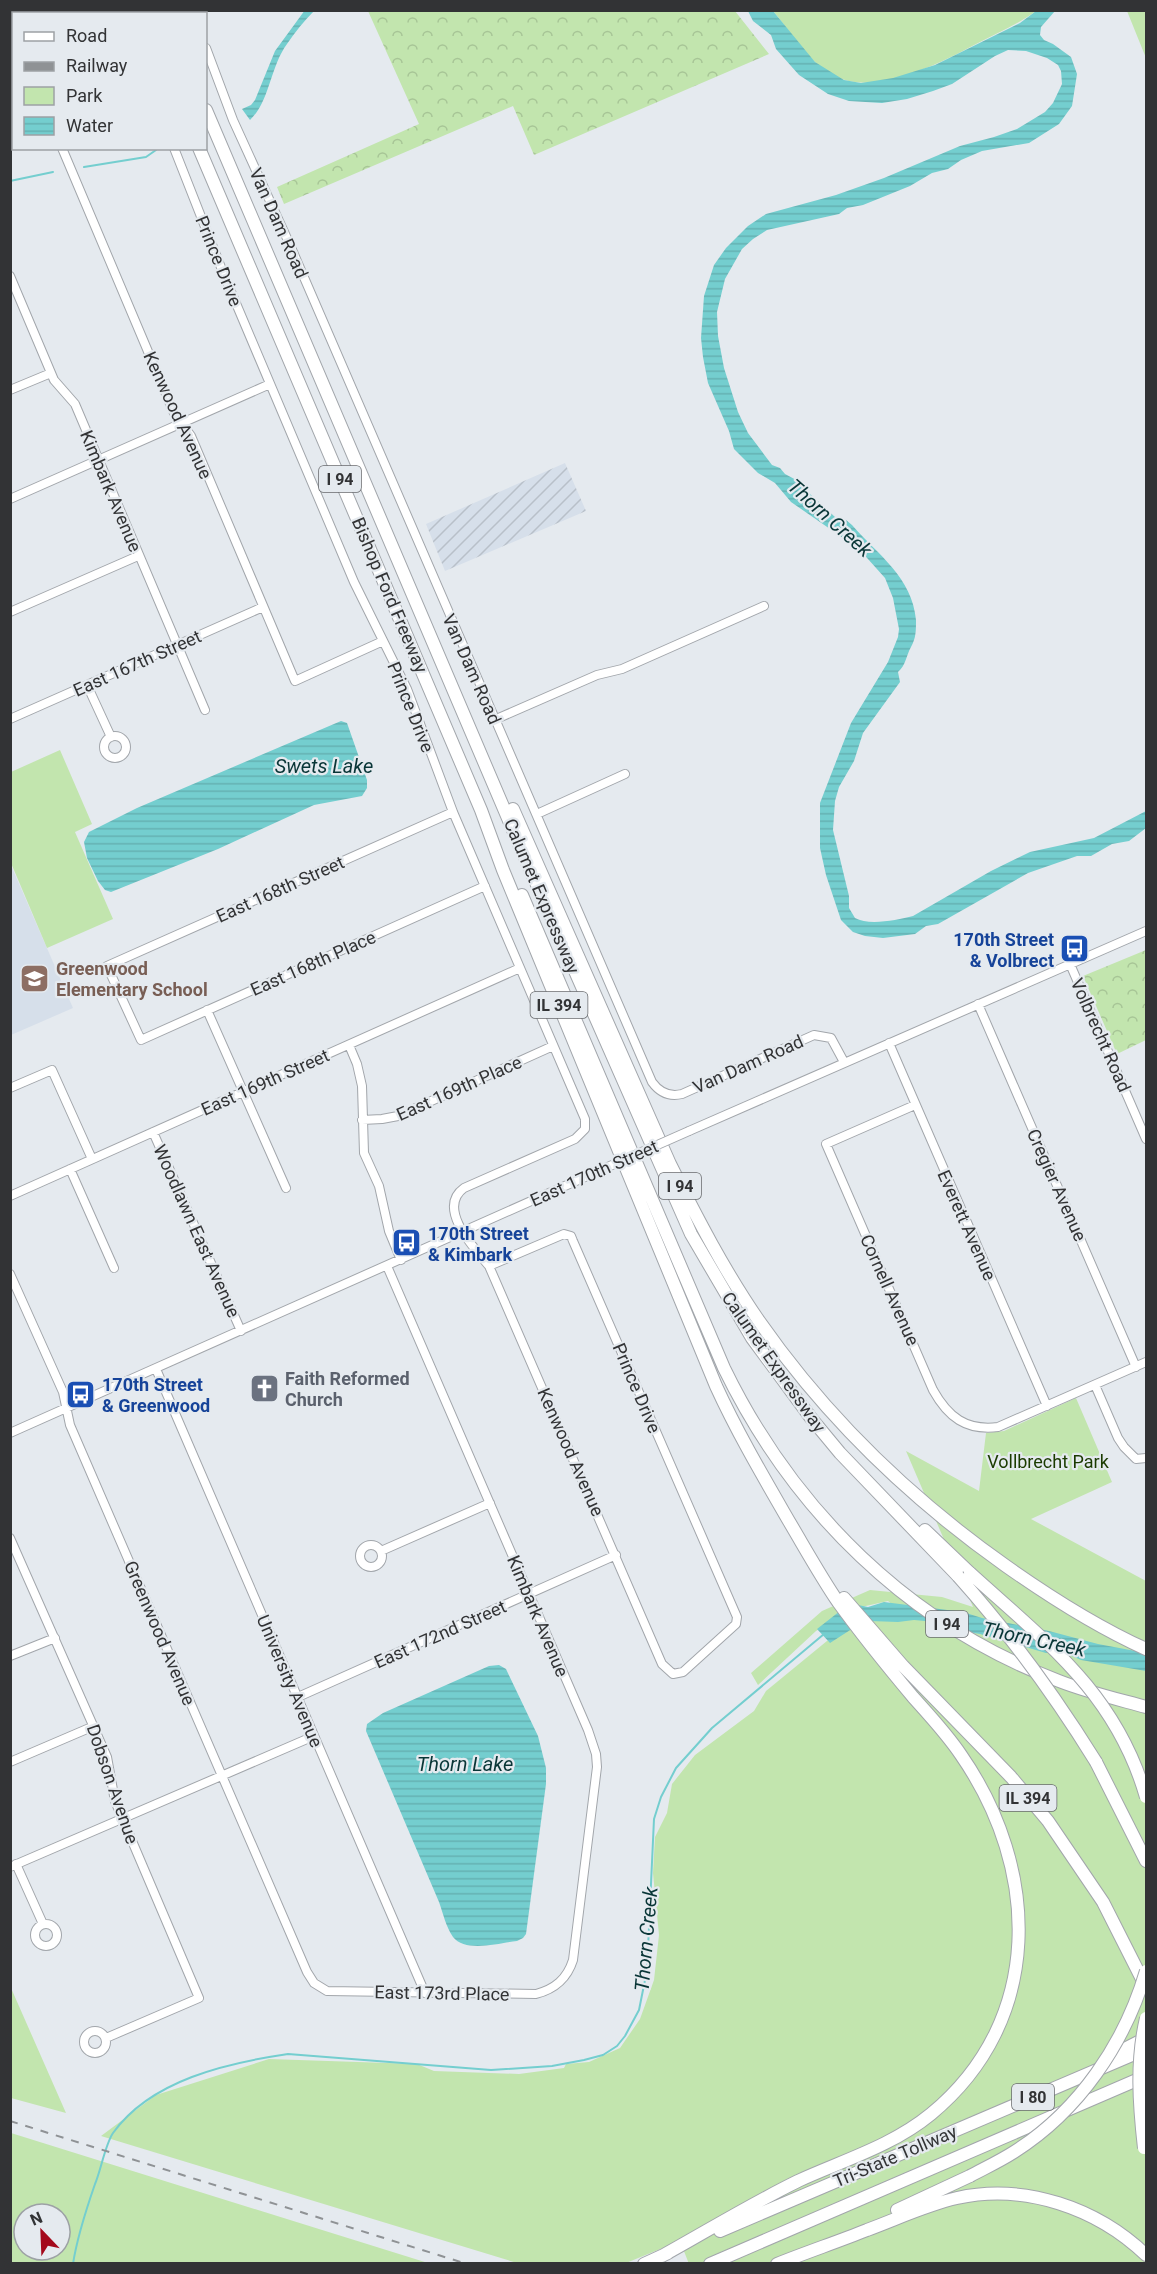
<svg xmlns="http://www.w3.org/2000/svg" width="1157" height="2274" viewBox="0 0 1157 2274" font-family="Roboto,sans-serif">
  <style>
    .built { fill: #d6dfea }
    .industrial { fill: url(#industrial-furrows) }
    .green { fill: #c2e5ae; fill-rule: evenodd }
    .forest { fill: url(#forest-crowns) }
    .water { fill: url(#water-rules) }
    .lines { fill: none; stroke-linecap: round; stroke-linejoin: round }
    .stream { stroke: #74cecf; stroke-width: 2 }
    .minor-casing { stroke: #a2a6ab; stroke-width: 10 }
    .highway-casing { stroke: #a2a6ab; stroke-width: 14 }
    .minor { stroke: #fff; stroke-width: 8 }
    .highway { stroke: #fff; stroke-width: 12 }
    .rail { stroke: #8f9295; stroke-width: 2; stroke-dasharray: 8 8; stroke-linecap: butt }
    .minor-bridge-casing { stroke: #a2a6ab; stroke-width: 10; stroke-linecap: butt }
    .highway-bridge-casing { stroke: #a2a6ab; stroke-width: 14; stroke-linecap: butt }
    .minor-bridge { stroke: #fff; stroke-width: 8 }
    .highway-bridge { stroke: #fff; stroke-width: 12 }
    .labels { text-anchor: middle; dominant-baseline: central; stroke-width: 4.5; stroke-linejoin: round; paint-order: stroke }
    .shield { fill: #e5eaef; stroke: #686a6d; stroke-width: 1.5 }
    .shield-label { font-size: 16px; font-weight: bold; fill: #323335 }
    .street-label { font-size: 18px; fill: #323335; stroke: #e5eaef }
    .transit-label { font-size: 18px; font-weight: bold; fill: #164399; stroke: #e5eaef; text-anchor: start }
    .education-label { font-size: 18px; font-weight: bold; fill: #785e54; stroke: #e5eaef; text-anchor: start }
    .worship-label { font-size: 18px; font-weight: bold; fill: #5b616d; stroke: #e5eaef; text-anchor: start }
    .park-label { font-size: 18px; fill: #1b3b00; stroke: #e5eaef }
    .water-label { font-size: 20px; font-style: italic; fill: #093637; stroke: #e5eaef }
  </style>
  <defs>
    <pattern id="industrial-furrows" width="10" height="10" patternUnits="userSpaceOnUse" patternTransform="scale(1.5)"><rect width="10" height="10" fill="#d6dfea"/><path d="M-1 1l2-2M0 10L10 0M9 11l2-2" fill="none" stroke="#b8c0c9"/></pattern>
    <pattern id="forest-crowns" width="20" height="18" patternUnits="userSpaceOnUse" patternTransform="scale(1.5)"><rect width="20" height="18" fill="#c2e5ae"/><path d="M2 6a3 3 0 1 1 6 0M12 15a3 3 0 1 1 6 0" fill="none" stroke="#a7c596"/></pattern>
    <pattern id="water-rules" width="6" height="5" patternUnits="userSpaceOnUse" patternTransform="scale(1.5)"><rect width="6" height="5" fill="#74cecf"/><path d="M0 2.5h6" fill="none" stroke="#65b1b2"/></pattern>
  </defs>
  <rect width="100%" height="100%" fill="#e5eaef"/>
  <path class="built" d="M10 863 73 1008 11 1035Z"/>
  <path class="industrial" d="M565 463 586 511 445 571 426 524Z"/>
  <path class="green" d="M773 11H1036C1018 24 1000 32 980 42 944 61 886 92 845 80 811 70 794 35 773 11Z
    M1127 11H1146V58Z
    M60 750 92 824 75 832 113 919 47 948 11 863V772Z
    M1076 1398 1112 1482 1031 1519 1146 1581V2263L689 2264 680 2241 626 2263H517L101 2136 156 2095 269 2059 417 2064 434 2071 519 2074 564 2068 566 2064 589 2062 620 2048 640 2019 654 1980 659 1935 653 1873 655 1837 667 1813 672 1784 695 1755 754 1711 766 1691 844 1627 900 1611 888 1601 848 1610 816 1631 758 1685 751 1673 822 1611 870 1590 942 1597 973 1607 906 1451 979 1491 986 1433 1004 1431Z
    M10 1988H11L66 2113 11 2098Z
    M11 2133 428 2263H11ZM24 2214H60V2250H24Z"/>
  <path class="forest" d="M368 11H735L769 54 534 155 513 106 284 204 277 187 419 124Z
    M1146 950V1040L1117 1054 1083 976Z"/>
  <path class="water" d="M305 10 314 11C304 21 295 32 287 44 270 67 270 101 250 120L242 109 251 105 255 100 275 51Z
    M748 11H773L815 62 844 80 861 83 893 78 935 65 1020 23 1036 11H1055L1041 27 1040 35 1044 40 1053 44 1071 57 1077 74 1072 106 1059 124 1029 143 982 151 961 160 948 169 932 173 910 186 863 205 847 208 839 214 767 230 753 239 742 249 725 279 717 312 718 336 724 368 738 412 748 433 772 465 780 468 785 474 800 482 808 492 835 517 846 520 852 525C879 556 912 577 916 620 916 631 916 638 911 647 906 656 906 665 898 672L900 682 863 733 854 761 839 787 835 801 833 830 849 896V908L855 918C869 926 897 920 913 916L991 871 1030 852 1094 838 1146 811V828L1129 841 1112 844 1091 856H1077L1028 873 938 924 926 926 915 934 883 938 865 936 853 932 841 920 826 875 820 848V803L851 723 888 662 898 637 899 629 893 598 885 578 859 549 791 502 775 483 758 473 734 449 729 431 708 383 703 357 701 338 704 296 714 265 726 248 748 226 766 214 836 195 884 178 960 146 994 137 1017 129 1045 112 1053 103 1062 84 1061 71 1058 65 1047 58 1026 51 1008 50 995 56 952 84 933 91 907 99 882 103 849 101 828 94 799 75 776 49 771 35 753 21Z
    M341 721 347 723 367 780V788L362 796 314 805 218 849 111 892 105 890 98 881 87 858 84 842 89 832 137 808Z
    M884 1602 963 1612 982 1618 1049 1631 1098 1644 1146 1653V1671L1081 1660 1065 1653H1046L980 1634 937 1627 925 1621 914 1620 898 1622 870 1621 858 1625 830 1643 817 1629 840 1611 853 1604 868 1607Z
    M499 1665 506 1669 538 1736 546 1768V1784L526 1934 523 1938 517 1941C500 1943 465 1953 453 1937 446 1927 443 1913 439 1902L366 1731 367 1724 383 1713 489 1666Z"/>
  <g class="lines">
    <path class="stream" d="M84 167 146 157 156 150
      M10 181 53 172
      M73 2264C77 2237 86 2210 95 2184 101 2170 105 2145 113 2133 151 2080 227 2063 288 2054L491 2070 552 2066 584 2060 603 2055 617 2046 625 2036 639 2010 647 1970 654 1819 661 1797 676 1768 712 1728 824 1634"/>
    <defs>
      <path id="minor" d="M112 10 113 14
        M191 10 192 14
        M10 28 14 35
        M206 48 233 120 290 245 652 1082C660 1093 670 1097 682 1094L814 1035 831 1038 844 1062
        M62 148 174 413 191 436 295 681 383 641
        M174 148 224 275 354 582 407 689 453 812 585 1119V1129L575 1139 464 1188C436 1208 474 1248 489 1266L662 1664 673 1674 683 1672 736 1624 737 1617 573 1241 571 1236 564 1234 489 1266
        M10 276 54 380 75 404 205 710
        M10 390 51 373
        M10 499 270 384
        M10 612 138 556
        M87 685 111 737
        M10 719 263 607
        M494 720 597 675 622 669 764 606
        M104 747a11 11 0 1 1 22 0a11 11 0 1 1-22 0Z
        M453 812 107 966 141 1040 485 886
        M537 814 625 774
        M1070 964 1146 1139
        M978 1004 1136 1367
        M207 1010 286 1188
        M889 1043 1047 1406
        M349 1045 357 1064 362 1086 364 1153 379 1186 389 1231 401 1260
        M10 1088 52 1070 92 1159
        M915 1105 826 1144 933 1390C948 1417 966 1431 998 1427L1146 1362
        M362 1120 382 1119 398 1116 553 1046
        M689 1131 1146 931
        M153 1132 241 1331
        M70 1169 114 1268
        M10 1196 520 968
        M10 1274 63 1392 70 1425 307 1972 314 1983 327 1991 536 1994C555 1989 567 1979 573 1960L597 1767 596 1754 588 1730 387 1266
        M156 1369 425 1993
        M1095 1385 1118 1438 1124 1447 1136 1459 1146 1458
        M10 1433 594 1173
        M10 1538 107 1757 115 1801 199 1998 106 2038
        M360 1556a11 11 0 1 1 22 0a11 11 0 1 1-22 0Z
        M381 1551 490 1503
        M10 1656 55 1638
        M298 1697 616 1555
        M10 1762 94 1726
        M16 1864 43 1924
        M10 1867 314 1736
        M35 1935a11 11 0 1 1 22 0a11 11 0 1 1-22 0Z
        M84 2042a11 11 0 1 1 22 0a11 11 0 1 1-22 0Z"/>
      <path id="highway" d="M134 10 136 14
        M163 10 164 14
        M206 110 519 844 691 1234 752 1338 811 1418 840 1453 958 1576
        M199 148 481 810 503 870 716 1386C738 1434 764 1478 790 1523 806 1550 821 1577 838 1602 862 1635 887 1666 913 1697 930 1716 947 1734 961 1755 1040 1869 1045 2020 931 2114 892 2146 844 2160 798 2181 751 2204 707 2231 662 2256
        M513 809 670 1164C697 1218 725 1272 759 1321 826 1417 911 1499 1006 1566 1050 1597 1097 1627 1146 1649
        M522 895 724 1368C793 1510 909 1625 1059 1681 1087 1692 1117 1699 1146 1707
        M925 1530 970 1573
        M844 1598 903 1666 1011 1777 1048 1821 1103 1902 1146 1987
        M1096 1762 1146 1861
        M1107 2058 1146 2038
        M897 2210 970 2176
        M720 2231 1146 2049
        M644 2264 668 2253
        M710 2264 1146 2076
        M777 2264C807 2252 837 2242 867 2230 897 2219 926 2205 957 2198 1025 2183 1097 2208 1146 2255"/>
    </defs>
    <use href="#minor" class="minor-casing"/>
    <use href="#highway" class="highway-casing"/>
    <use href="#minor" class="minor"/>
    <use href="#highway" class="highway"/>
    <path class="rail" d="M10 2121 467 2264"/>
    <defs>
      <path id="minor-bridge" d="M594 1173 689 1131"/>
      <path id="highway-bridge" d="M970 1573C1046 1642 1116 1693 1146 1797
        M958 1576C1010 1634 1055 1696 1096 1762
        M1144 2148C1139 2104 1136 2061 1146 2018
        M970 2176C985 2168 1000 2161 1014 2152 1079 2111 1125 2043 1146 1971"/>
    </defs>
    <use href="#minor-bridge" class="minor-bridge-casing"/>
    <use href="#highway-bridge" class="highway-bridge-casing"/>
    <use href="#minor-bridge" class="minor-bridge"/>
    <use href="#highway-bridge" class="highway-bridge"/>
  </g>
  <defs>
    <symbol id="bus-square" viewBox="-11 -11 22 22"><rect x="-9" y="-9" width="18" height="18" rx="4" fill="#1a4fb4" stroke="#e5eaef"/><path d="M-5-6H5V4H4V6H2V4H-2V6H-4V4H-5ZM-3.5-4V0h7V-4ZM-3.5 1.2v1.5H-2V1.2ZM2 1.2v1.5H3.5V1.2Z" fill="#fff"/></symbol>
    <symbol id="school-square" viewBox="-11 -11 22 22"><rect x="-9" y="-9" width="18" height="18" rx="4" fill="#8d6e63" stroke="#e5eaef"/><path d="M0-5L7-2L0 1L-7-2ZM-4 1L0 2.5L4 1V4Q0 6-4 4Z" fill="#fff"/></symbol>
    <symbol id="church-square" viewBox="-11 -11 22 22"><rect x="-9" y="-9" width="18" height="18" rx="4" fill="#6b7280" stroke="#e5eaef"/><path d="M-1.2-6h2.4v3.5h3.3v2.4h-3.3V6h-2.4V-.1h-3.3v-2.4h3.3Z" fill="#fff"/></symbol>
  </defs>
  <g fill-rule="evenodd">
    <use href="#bus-square" x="1058" y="932" width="33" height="33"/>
    <use href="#school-square" x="18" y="962" width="33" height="33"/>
    <use href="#bus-square" x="390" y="1226" width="33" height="33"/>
    <use href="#church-square" x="248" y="1372" width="33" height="33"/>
    <use href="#bus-square" x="64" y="1378" width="33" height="33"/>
  </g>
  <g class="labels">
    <g class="shield">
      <rect x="319" y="466" width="42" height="26" rx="4.5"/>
      <rect x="530.5" y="992" width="57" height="26" rx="4.5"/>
      <rect x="659" y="1173" width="42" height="26" rx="4.5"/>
      <rect x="926" y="1611" width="42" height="26" rx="4.5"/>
      <rect x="999.5" y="1785" width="57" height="26" rx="4.5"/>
      <rect x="1012" y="2084" width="42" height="26" rx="4.5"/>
    </g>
    <g class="shield-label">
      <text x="340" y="479">I 94</text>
      <text x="559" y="1005">IL 394</text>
      <text x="680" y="1186">I 94</text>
      <text x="947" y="1624">I 94</text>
      <text x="1028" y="1798">IL 394</text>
      <text x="1033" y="2097">I 80</text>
    </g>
    <g class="street-label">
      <text transform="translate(279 223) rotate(66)">Van Dam Road</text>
      <text transform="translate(219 261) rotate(68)">Prince Drive</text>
      <text transform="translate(178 415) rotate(65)">Kenwood Avenue</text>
      <text transform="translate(111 491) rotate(67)">Kimbark Avenue</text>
      <text transform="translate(390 595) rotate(67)">Bishop Ford Freeway</text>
      <text transform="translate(137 663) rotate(-24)">East 167th Street</text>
      <text transform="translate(472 669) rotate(66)">Van Dam Road</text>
      <text transform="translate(411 707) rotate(68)">Prince Drive</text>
      <text transform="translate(280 889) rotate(-24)">East 168th Street</text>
      <text transform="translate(542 896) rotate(67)">Calumet Expressway</text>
      <text transform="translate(313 963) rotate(-24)">East 168th Place</text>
      <text transform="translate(1101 1035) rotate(66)">Volbrecht Road</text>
      <text transform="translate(748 1064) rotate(-24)">Van Dam Road</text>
      <text transform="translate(265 1082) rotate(-24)">East 169th Street</text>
      <text transform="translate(459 1088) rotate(-24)">East 169th Place</text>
      <text transform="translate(594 1173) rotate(-24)">East 170th Street</text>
      <text transform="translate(1057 1185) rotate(66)">Cregier Avenue</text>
      <text transform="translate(967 1225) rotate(66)">Everett Avenue</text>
      <text transform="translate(197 1231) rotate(66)">Woodlawn East Avenue</text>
      <text transform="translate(890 1290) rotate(66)">Cornell Avenue</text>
      <text transform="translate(774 1362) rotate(55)">Calumet Expressway</text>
      <text transform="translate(637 1388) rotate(67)">Prince Drive</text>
      <text transform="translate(571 1452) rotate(66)">Kenwood Avenue</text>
      <text transform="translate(538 1616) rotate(67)">Kimbark Avenue</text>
      <text transform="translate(160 1633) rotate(67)">Greenwood Avenue</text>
      <text transform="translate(440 1634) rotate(-24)">East 172nd Street</text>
      <text transform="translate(290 1681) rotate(67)">University Avenue</text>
      <text transform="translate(113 1784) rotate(71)">Dobson Avenue</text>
      <text transform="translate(442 1993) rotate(1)">East 173rd Place</text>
      <text transform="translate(895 2156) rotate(-23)">Tri-State Tollway</text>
    </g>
    <g class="transit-label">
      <text x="1054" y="939" text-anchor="end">170th Street<tspan x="1054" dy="21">&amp; Volbrect</tspan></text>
      <text x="428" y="1233">170th Street<tspan x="428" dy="21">&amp; Kimbark</tspan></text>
      <text x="102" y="1384">170th Street<tspan x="102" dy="21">&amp; Greenwood</tspan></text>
    </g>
    <g class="education-label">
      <text x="56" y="968">Greenwood<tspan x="56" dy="21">Elementary School</tspan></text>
    </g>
    <g class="worship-label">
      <text x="285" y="1378">Faith Reformed<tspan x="285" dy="21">Church</tspan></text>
    </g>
    <g class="park-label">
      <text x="1048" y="1461">Vollbrecht Park</text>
    </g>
    <g class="water-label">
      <text transform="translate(830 518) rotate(42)">Thorn Creek</text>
      <text x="324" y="766">Swets Lake</text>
      <text transform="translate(1034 1639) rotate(12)">Thorn Creek</text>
      <text x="465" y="1764">Thorn Lake</text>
      <text transform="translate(646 1939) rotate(-85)">Thorn Creek</text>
    </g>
  </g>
  <rect width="1157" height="2274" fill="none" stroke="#323335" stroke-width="24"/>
  <rect x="12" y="12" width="195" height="138" fill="#e5eaef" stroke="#9da1a5" stroke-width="1.5"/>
  <rect x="24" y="32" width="30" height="9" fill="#ffffff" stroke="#9da1a5" stroke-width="1.5"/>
  <text x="66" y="42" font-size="18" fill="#323335">Road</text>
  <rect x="24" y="62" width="30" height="9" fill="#8f9295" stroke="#9da1a5" stroke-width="1.5"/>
  <text x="66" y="72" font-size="18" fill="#323335">Railway</text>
  <rect x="24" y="87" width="30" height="18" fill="#c2e5ae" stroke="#9da1a5" stroke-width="1.5"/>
  <text x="66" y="102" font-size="18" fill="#323335">Park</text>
  <rect x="24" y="117" width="30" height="18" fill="url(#water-rules)" stroke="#9da1a5" stroke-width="1.5"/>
  <text x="66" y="132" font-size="18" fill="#323335">Water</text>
  <g transform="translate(42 2232) rotate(337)"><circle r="28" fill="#e5eaef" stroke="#9da1a5" stroke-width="1.5"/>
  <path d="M0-4.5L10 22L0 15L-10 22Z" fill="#a4091c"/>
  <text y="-9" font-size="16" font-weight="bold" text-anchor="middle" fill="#323335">N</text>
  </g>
</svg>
